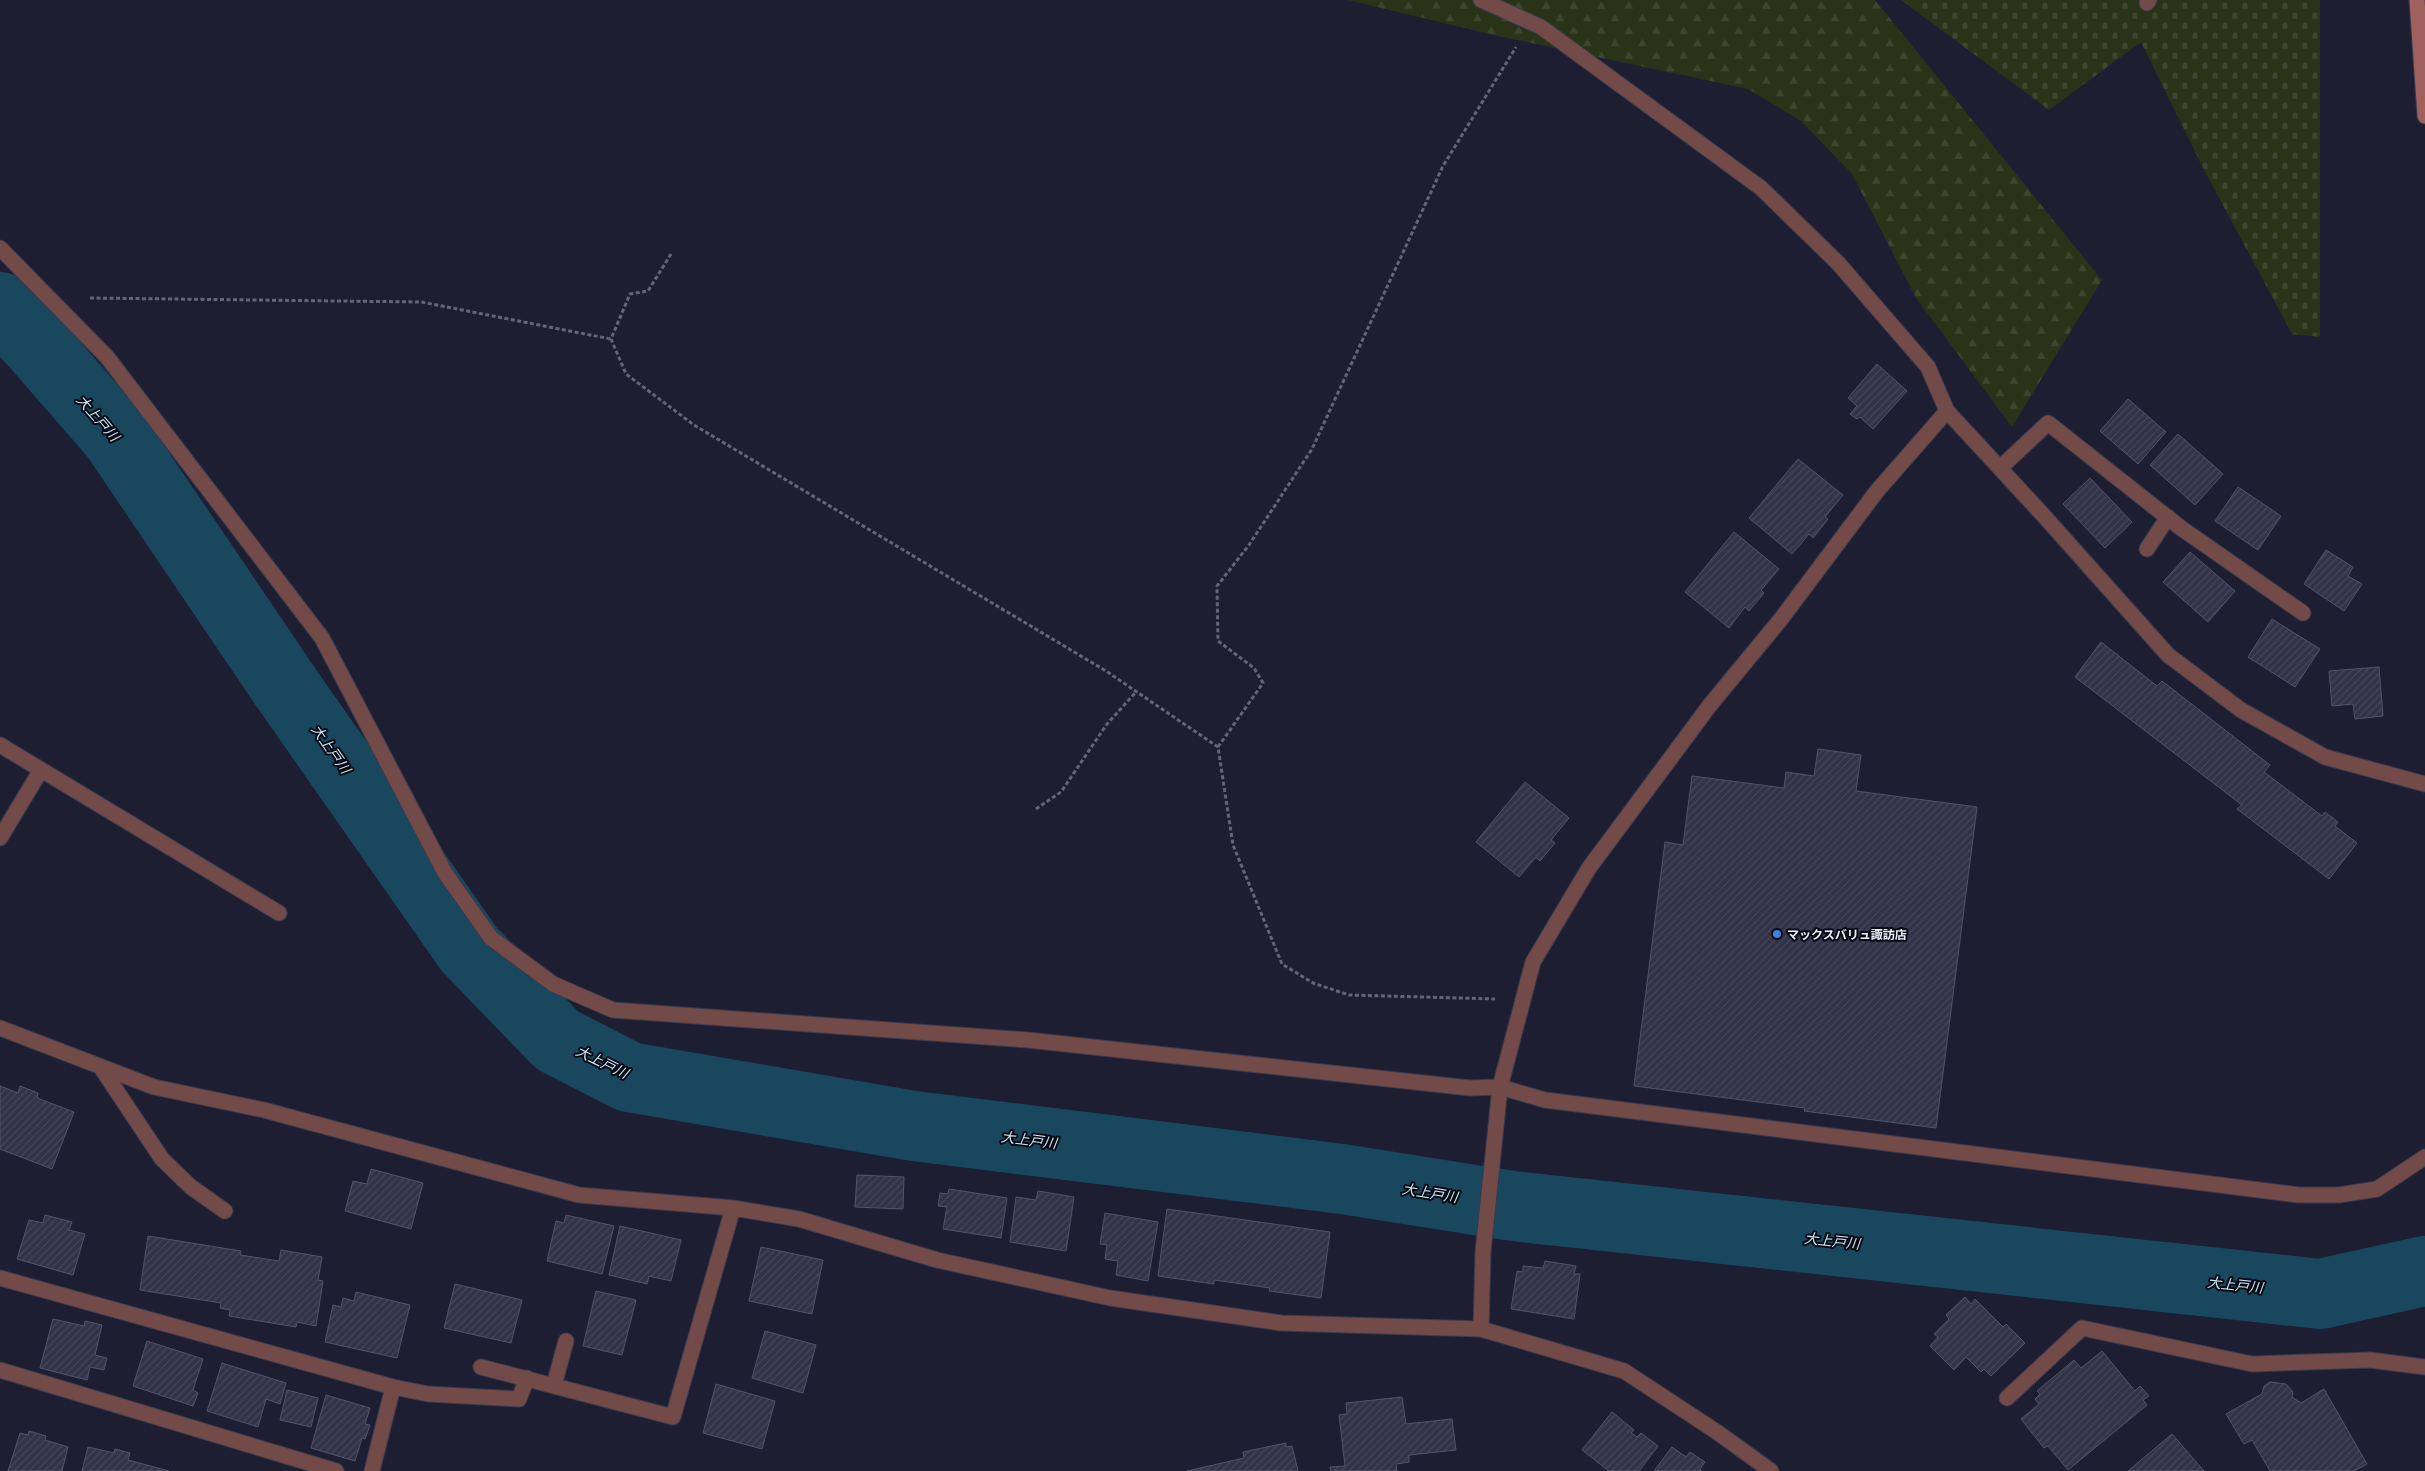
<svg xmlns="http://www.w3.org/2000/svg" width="2425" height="1471" viewBox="0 0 2425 1471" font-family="Quicksand,'Noto Sans JP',sans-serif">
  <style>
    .forest { fill: url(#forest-firs) }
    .cemetery { fill: url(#cemetery-stones) }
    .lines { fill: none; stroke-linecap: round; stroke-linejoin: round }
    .river { stroke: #18475e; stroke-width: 70 }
    .building { fill: url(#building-hatch); stroke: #52546b }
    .lane-casing { stroke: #3a3b4e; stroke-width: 17 }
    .street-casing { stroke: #3a3b4e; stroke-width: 17 }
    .secondary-casing { stroke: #3a3b4e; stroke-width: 17 }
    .path { stroke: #646577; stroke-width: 3; stroke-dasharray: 4 2.5; stroke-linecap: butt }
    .lane { stroke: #724a47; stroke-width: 15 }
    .street { stroke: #724a47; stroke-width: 15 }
    .secondary { stroke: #a0605d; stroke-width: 15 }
    .shop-dot { fill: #3f7fe0; stroke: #090912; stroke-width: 2 }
    .labels { text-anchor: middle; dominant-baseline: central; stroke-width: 4; stroke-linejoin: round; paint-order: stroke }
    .poi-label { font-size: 12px; font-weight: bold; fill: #edeefc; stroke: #090912; text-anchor: start }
    .water-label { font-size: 14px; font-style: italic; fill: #cbe8f8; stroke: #090912 }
  </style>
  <defs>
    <pattern id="forest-firs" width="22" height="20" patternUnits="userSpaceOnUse" patternTransform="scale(1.25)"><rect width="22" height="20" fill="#283318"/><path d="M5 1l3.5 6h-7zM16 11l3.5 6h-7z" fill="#3d472f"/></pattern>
    <pattern id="cemetery-stones" width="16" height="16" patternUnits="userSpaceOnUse" patternTransform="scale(1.25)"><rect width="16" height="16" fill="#283318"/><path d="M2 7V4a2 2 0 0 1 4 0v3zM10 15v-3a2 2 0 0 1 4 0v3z" fill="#3d472f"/></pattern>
    <pattern id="building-hatch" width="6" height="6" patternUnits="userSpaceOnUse" patternTransform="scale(1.25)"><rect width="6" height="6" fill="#323248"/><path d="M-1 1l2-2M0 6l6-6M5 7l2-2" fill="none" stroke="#46465a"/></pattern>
  </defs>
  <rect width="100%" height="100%" fill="#1d1e32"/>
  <path class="forest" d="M1348 0H1875L2102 280 2012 427 1916 298 1852 174 1801 121 1748 89 1498 36Z"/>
  <path class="cemetery" d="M1901 0H2320V337L2292 334 2202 166 2141 42 2049 110Z"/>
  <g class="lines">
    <path class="river" d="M0 307 34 342 115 435 287 689 469 949 557 1040 629 1077 914 1126 1342 1179 1513 1206 2320 1294 2425 1271"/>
  </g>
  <path class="building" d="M1877 364 1907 391 1873 429 1860 417 1857 419 1850 414 1857 406 1848 398Z
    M2128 399 2166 432 2138 464 2100 431Z
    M2178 434 2223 474 2195 505 2150 465Z
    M1798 459 1843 495 1825 517 1828 519 1813 538 1809 534 1792 554 1749 518Z
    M2090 478 2132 522 2105 548 2063 504Z
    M2238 487 2281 516 2258 550 2215 521Z
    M1734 532 1779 569 1761 590 1764 593 1749 611 1745 607 1729 628 1685 592Z
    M2326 550 2353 567 2348 576 2362 584 2344 611 2304 584Z
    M2190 552 2235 591 2208 622 2163 582Z
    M2272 619 2320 649 2295 687 2248 657Z
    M2101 642 2157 686 2162 681 2270 765 2264 772 2322 816 2325 812 2338 822 2335 826 2357 843 2329 879 2237 809 2242 805 2075 677Z
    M2379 667 2383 716 2355 719 2353 704 2332 706 2329 671Z
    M1818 749 1861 755 1856 791 1977 807 1936 1128 1804 1111 1805 1108 1634 1086 1665 842 1683 845 1692 776 1784 788 1786 772 1814 776Z
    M1525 782 1569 818 1551 840 1555 843 1540 861 1536 857 1519 877 1476 842Z
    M0 1086 18 1093 20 1086 38 1093 37 1098 74 1112 52 1169 0 1149Z
    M371 1169 423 1183 411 1229 345 1211 353 1181 367 1184Z
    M857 1175 904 1177 903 1209 855 1207Z
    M949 1189 1007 1198 1001 1238 943 1229 947 1207 938 1206 940 1193 948 1194Z
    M1038 1191 1074 1197 1066 1251 1010 1242 1016 1197 1036 1200Z
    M1167 1209 1330 1232 1321 1298 1269 1291 1270 1288 1214 1280V1284L1158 1276Z
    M1105 1213 1158 1222 1148 1281 1116 1275 1118 1261 1105 1259 1107 1245 1100 1244Z
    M45 1215 72 1222 69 1230 85 1234 73 1275 17 1259 29 1220 43 1223Z
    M566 1215 614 1226 602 1274 547 1261 556 1221 564 1223Z
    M620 1226 681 1240 671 1281 649 1276 647 1284 609 1275Z
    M148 1236 241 1251 240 1255 279 1261 281 1250 322 1257 318 1280 323 1281 316 1326 297 1322 296 1327 229 1316 230 1310 220 1308 221 1303 140 1290Z
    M761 1247 823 1260 812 1314 749 1301Z
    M1545 1261 1576 1266 1574 1274H1580L1574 1319 1511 1309 1517 1271 1523 1272V1266L1543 1268Z
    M455 1284 522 1300 511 1343 444 1328Z
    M596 1291 636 1300 622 1355 583 1346Z
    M356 1292 410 1305 397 1358 325 1342 333 1305 341 1307 343 1298 354 1301Z
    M1965 1297 1971 1304 1975 1299 2003 1327 2006 1324 2025 1343 1991 1376 1984 1369 1981 1372 1966 1357 1954 1370 1930 1346 1938 1337 1934 1334 1949 1319 1946 1315Z
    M53 1319 84 1326 85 1321 102 1325 95 1355 107 1358 104 1370 90 1367 87 1380 40 1368Z
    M765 1331 816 1345 803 1393 752 1378Z
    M147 1341 203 1359 193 1390 198 1393 193 1406 133 1386Z
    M2102 1351 2135 1391 2140 1386 2149 1396 2143 1400 2147 1405 2068 1470 2048 1446 2044 1448 2021 1419 2039 1404 2035 1399 2040 1394 2037 1391 2074 1360 2081 1368Z
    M222 1363 286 1383 280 1404 266 1399 258 1427 207 1411Z
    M2270 1382 2286 1384 2293 1392 2292 1397 2301 1403 2324 1389 2367 1464 2354 1471H2270L2252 1440 2244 1444 2226 1414 2262 1394 2264 1386Z
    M716 1384 775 1401 762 1449 703 1433Z
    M287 1390 318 1398 311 1427 280 1420Z
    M326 1395 370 1408 365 1424 370 1425 365 1439 362 1438 355 1461 311 1448Z
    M1402 1397 1406 1424 1452 1419 1456 1450 1409 1455V1462L1396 1464 1397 1471H1331L1330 1467 1345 1466 1339 1415 1347 1414 1346 1403Z
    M1612 1412 1634 1430 1631 1433 1637 1437 1641 1433 1658 1446 1639 1471H1609L1582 1450Z
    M29 1431 46 1436 45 1440 68 1447 62 1471H8L20 1433 28 1435Z
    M2172 1434 2204 1471H2128Z
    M1286 1443V1447L1292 1446 1298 1471H1187L1244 1458 1243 1452Z
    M88 1447 114 1453 115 1449 130 1453 128 1460 169 1471H82Z
    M1672 1447 1686 1457 1690 1452 1705 1462 1700 1469 1702 1471H1654Z"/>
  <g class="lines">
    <defs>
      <path id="lane" d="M0 248 107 357 322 638 445 873 491 938 553 984 613 1010 1028 1040 1470 1088 1500 1087 1545 1100 2299 1195H2339L2377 1189 2425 1157
        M0 745 279 913
        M0 838 41 770"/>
      <path id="street" d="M1481 0 1541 27 1761 188 1838 263 1928 367 1947 411 2044 516 2168 655 2241 710 2325 757 2425 784
        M2147 3 2149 0
        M2000 468 2048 423 2181 528 2303 613
        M2147 549 2168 517
        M0 1028 154 1087 264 1110 579 1195 733 1208 799 1219 937 1260 1110 1298 1281 1323 1481 1329 1624 1371 1717 1432 1771 1471
        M100 1066 162 1159 191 1187 225 1211
        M0 1278 393 1387
        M1481 1329 1483 1252 1500 1087 1533 962 1589 868 1710 705 1781 619 1877 491 1947 411
        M481 1367 673 1417 733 1208
        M0 1370 336 1471
        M554 1385 566 1341
        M2007 1398 2082 1328 2252 1364 2370 1360 2425 1367
        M372 1471 393 1387 428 1394 519 1399 527 1378"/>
      <path id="secondary" d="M2417 0 2425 116"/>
    </defs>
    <use href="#lane" class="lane-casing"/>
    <use href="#street" class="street-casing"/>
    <use href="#secondary" class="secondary-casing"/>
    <path class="path" d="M671 254 648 291 630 294 611 339 626 374 694 425 1106 671 1218 747 1233 845 1282 964 1313 983 1349 995 1495 999
      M90 298 421 302 611 339
      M1218 747 1263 683 1254 668 1218 641 1217 586 1249 545 1312 449 1443 166 1516 47
      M1036 809 1061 792 1107 724 1136 692"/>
    <use href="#lane" class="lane"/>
    <use href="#street" class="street"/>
    <use href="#secondary" class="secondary"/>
  </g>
  <circle class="shop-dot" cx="1777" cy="934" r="5"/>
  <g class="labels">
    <g class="poi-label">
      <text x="1787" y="934">マックスバリュ諏訪店</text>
    </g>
    <g class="water-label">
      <text transform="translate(98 418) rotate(49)">大上戸川</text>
      <text transform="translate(331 749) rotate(55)">大上戸川</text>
      <text transform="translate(602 1062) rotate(26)">大上戸川</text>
      <text transform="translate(1029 1140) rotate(7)">大上戸川</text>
      <text transform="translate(1430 1193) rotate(9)">大上戸川</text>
      <text transform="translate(1832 1241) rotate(6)">大上戸川</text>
      <text transform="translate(2235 1285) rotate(6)">大上戸川</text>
    </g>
  </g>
</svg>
